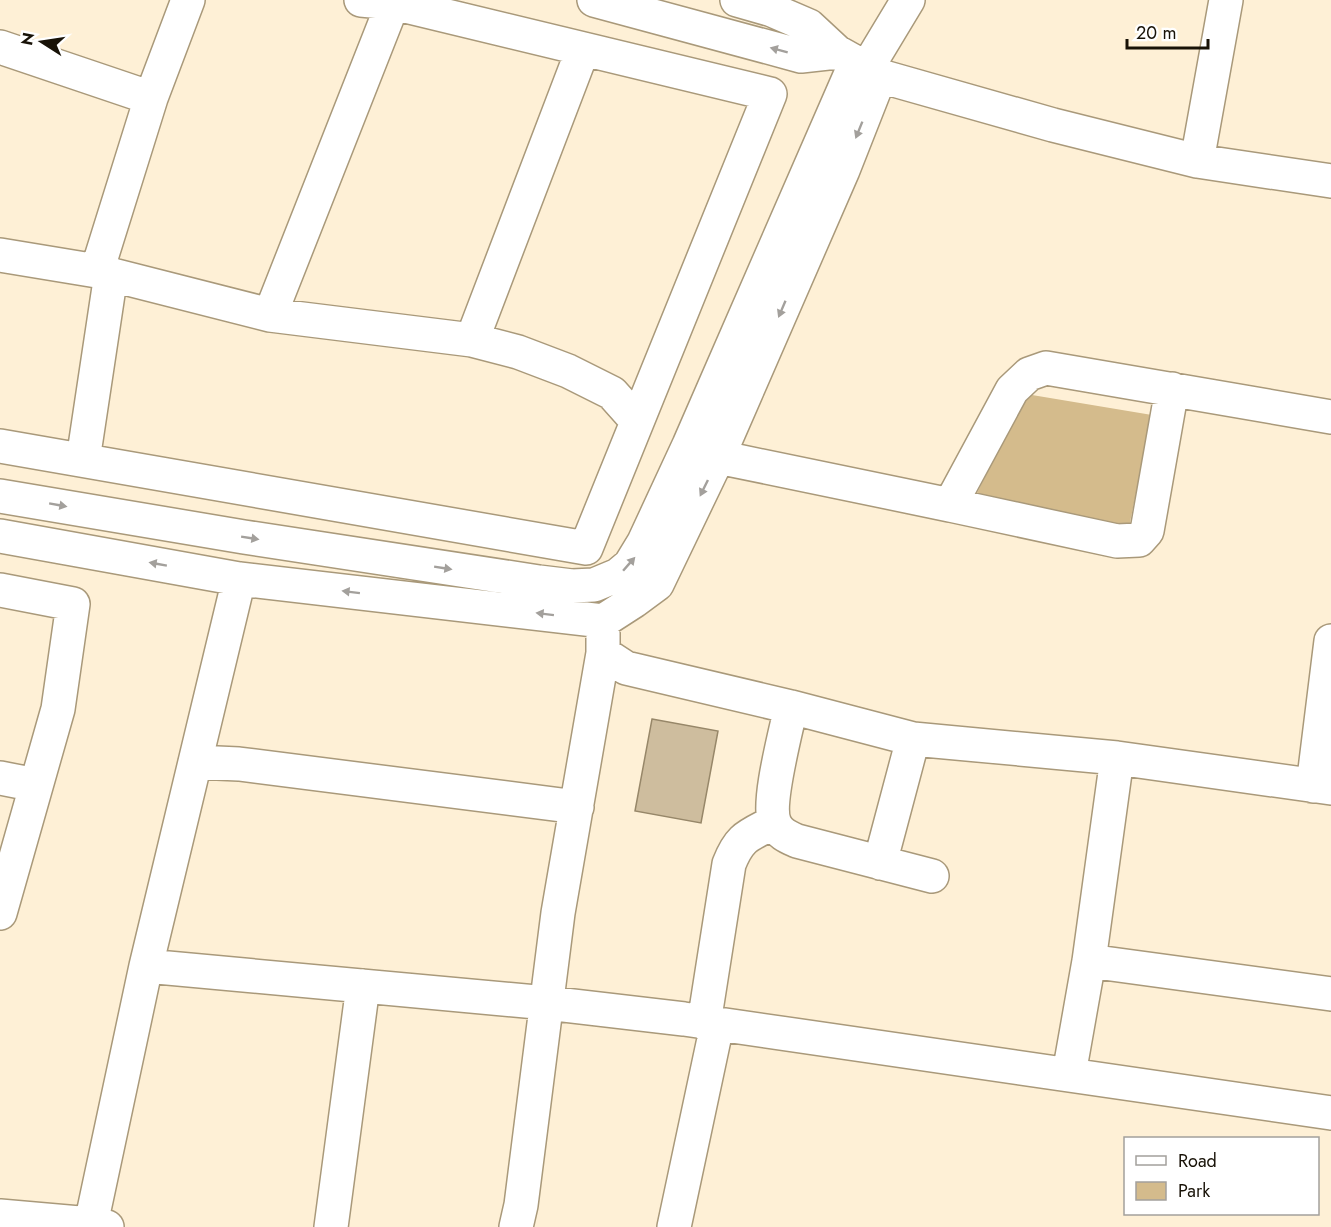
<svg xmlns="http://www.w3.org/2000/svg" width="1331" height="1227" viewBox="0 0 1331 1227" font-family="Jost,sans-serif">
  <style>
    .green { fill: #d4bb8c }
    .building { fill: #cebd9e; stroke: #978769; stroke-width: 1.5 }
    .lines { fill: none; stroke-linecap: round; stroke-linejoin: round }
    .minor-casing { stroke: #a9997a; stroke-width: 36 }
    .minor { stroke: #fff; stroke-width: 33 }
    .oneway { fill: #a3a09c }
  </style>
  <rect width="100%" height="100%" fill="#fef0d6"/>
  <path class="green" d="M1026 394 1152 415 1127 537 976 495Z"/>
  <path class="building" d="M652 719 718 731 701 823 635 811Z"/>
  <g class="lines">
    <defs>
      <path id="minor" d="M594 0 801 56 837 52
        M737 0 772 10 809 26 837 52 880 76 1053 125 1197 161 1331 181
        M0 47 151 98
        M867 68 908 0
        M1197 161 1226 0
        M0 255 97 271 270 315 472 340 518 352 568 371 612 393 637 421
        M97 271 151 98 188 0
        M270 315 393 3
        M472 340 583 49
        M1172 389 1147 531 1139 540 1117 541 950 505 1012 390 1029 374 1046 368 1331 417
        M0 446 586 548 770 94 393 3 361 0
        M718 457 950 505
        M83 460 111 274
        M0 496 244 537 539 582 572 586 594 585 618 575 630 565 644 542 689 445 856 62
        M0 536 239 579 603 621 634 601 657 584 718 457 843 170 880 76
        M0 590 73 604 58 709 0 913
        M603 653 626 668 791 707 913 739 1117 758 1331 788
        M791 707C786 731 766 805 775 824 780 834 788 837 797 841L932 876
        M195 762 239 764 577 807
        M0 778 36 785
        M1313 786 1331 641
        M880 863 913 739
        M1089 961 1331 994
        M146 966 547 1003 684 1019 1331 1113
        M704 1023 729 864C740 836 748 836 774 822
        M1069 1074 1089 961 1117 758
        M0 1216 91 1224
        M107 1227 91 1224 146 966 239 579
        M331 1227 363 986
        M516 1227 521 1205 558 913 603 653V633
        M674 1227 717 1025"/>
    </defs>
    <use href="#minor" class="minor-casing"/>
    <use href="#minor" class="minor"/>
  </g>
  <defs><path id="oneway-solid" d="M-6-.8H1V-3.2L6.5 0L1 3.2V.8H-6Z" transform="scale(1.5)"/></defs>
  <g class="oneway">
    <use href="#oneway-solid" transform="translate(779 50) rotate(-165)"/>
    <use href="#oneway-solid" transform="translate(859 130) rotate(112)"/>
    <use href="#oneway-solid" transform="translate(782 309) rotate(113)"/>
    <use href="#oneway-solid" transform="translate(704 488) rotate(116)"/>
    <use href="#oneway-solid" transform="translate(58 505) rotate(10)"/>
    <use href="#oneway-solid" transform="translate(250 538) rotate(9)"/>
    <use href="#oneway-solid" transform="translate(158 564) rotate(-170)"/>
    <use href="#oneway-solid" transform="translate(629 564) rotate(-49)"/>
    <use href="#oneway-solid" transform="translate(443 568) rotate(9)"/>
    <use href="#oneway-solid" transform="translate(351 592) rotate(-173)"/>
    <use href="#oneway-solid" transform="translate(545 614) rotate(-173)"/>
  </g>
  <rect x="1124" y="1137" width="195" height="78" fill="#ffffff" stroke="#a3a09c" stroke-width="1.5"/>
  <rect x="1136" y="1156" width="30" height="9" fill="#ffffff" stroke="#a3a09c" stroke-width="1.5"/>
  <text x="1178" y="1167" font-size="18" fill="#181207">Road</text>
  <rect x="1136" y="1182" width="30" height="18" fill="#d4bb8c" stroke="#a3a09c" stroke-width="1.5"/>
  <text x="1178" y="1197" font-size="18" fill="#181207">Park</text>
  <g transform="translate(42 42) rotate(282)" stroke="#ffffff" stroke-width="4.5" paint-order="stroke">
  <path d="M0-4.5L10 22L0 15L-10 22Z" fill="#181207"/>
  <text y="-9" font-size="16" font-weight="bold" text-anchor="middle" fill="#181207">N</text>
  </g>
  <path d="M1127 39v9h81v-9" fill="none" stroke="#181207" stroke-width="3"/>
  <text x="1136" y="39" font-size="18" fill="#181207" stroke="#ffffff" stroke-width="4.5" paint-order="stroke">20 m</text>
</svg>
